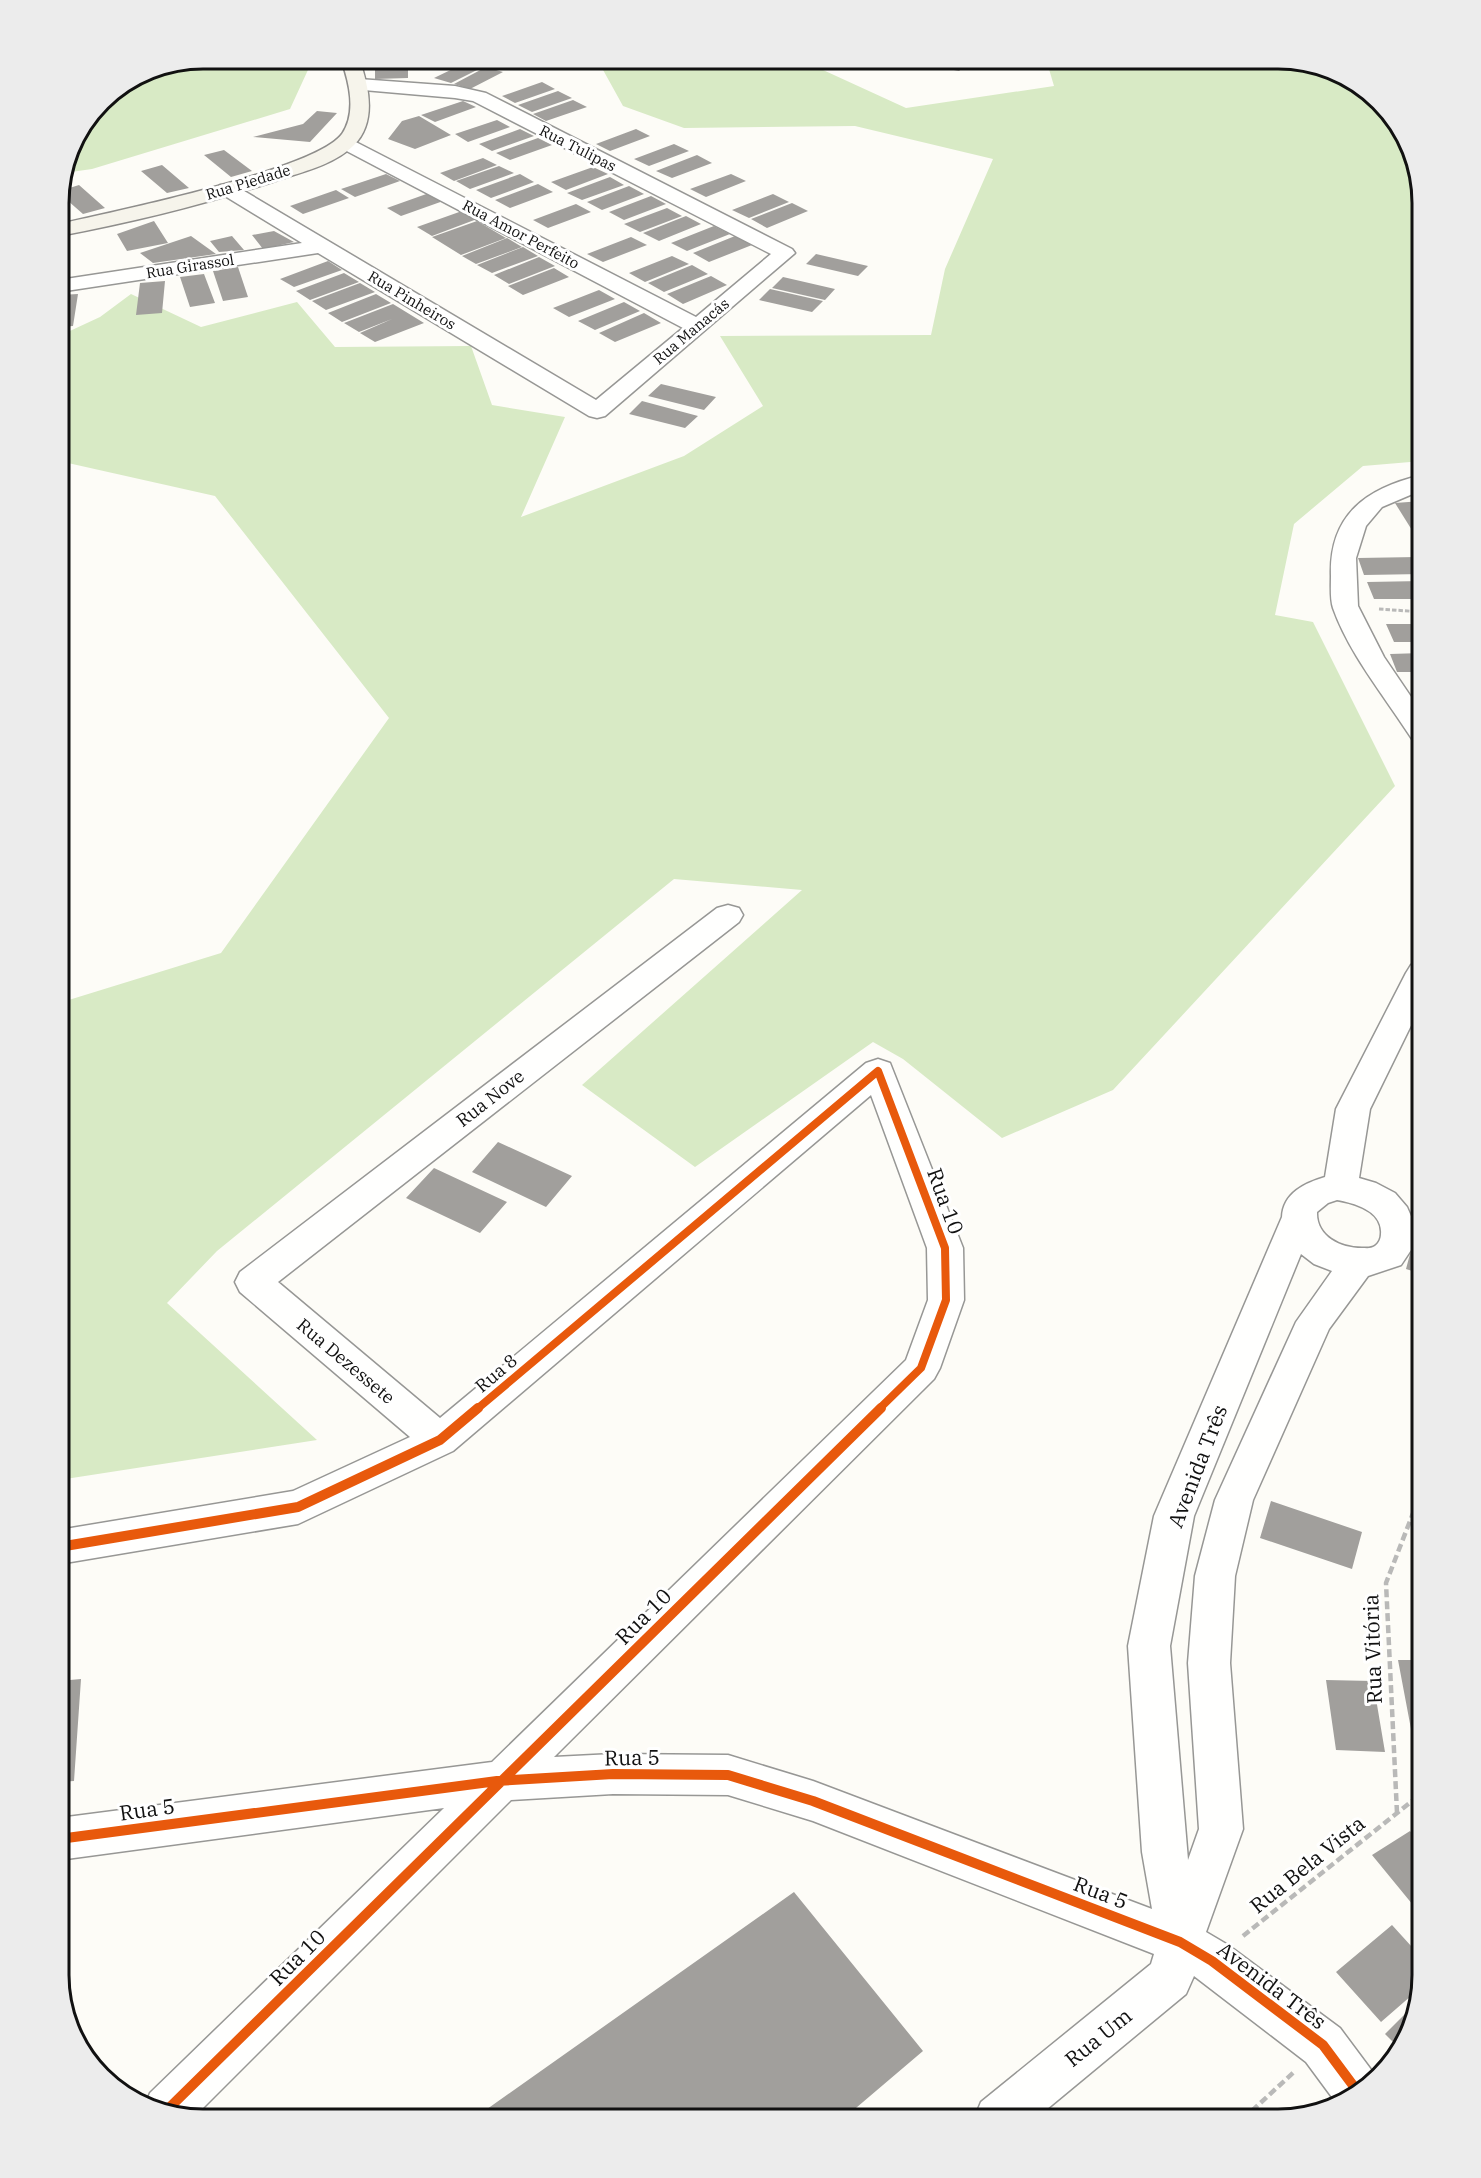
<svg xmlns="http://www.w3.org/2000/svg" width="1481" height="2178" viewBox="0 0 1481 2178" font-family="'IBM Plex Serif',serif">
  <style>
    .forest { fill: #d8eac5 }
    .building { fill: #a19f9c }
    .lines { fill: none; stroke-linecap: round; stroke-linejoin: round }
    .street-casing { stroke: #979795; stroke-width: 3 }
    .secondary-casing { stroke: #8e8d8b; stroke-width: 3 }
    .path-far1 { stroke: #b9b9b8; stroke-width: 3; stroke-dasharray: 4.5 2; stroke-linecap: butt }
    .path { stroke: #b9b9b8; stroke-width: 4.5; stroke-dasharray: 8 4; stroke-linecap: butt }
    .street { fill: #fffffe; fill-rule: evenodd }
    .secondary { fill: #f6f4eb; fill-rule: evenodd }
    .cycleway-far1-casing { stroke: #fff; stroke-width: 11 }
    .cycleway-casing { stroke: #fff; stroke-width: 14 }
    .cycleway-far1 { stroke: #e8590c; stroke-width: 8 }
    .cycleway { stroke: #e8590c; stroke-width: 10 }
    .labels { text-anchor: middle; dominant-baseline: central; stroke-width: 6; stroke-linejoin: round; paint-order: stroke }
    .far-street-label { font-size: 15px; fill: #111; stroke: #fff }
    .street-label { font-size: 18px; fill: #111; stroke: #fff }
    .near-street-label { font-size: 21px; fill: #111; stroke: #fff }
    .rim { fill: none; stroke: #111; stroke-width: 3 }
  </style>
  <rect width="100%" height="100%" fill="#fdfcf7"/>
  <path class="forest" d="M203 59H313L290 109 92 169 64 173 70 148 101 101 148 69Z
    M597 59H799L906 108 1054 86 1046 59H1287L1358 83 1403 131 1422 203V461L1363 466 1294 524 1275 615 1313 622 1395 786 1113 1090 1002 1138 903 1059 873 1042 695 1167 582 1085 802 890 674 879 217 1251 167 1303 317 1440 59 1480V1003L221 953 389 718 215 496 59 461V336L100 317 131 294 201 327 297 302 335 347 471 346 492 405 565 417 521 517 684 456 763 406 720 336 931 335 945 269 993 159 855 126 684 128 623 106Z"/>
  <path class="building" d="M913 59H939L927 69 906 65Z
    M948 59H973L959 71 938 67Z
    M467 62 483 67 451 83 434 78Z
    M408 63V78L375 79V64Z
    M486 67 503 72 470 89 454 84Z
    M542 82 555 89 515 103 502 96Z
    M558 91 572 98 532 112 518 105Z
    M573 100 587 107 546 121 533 114Z
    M463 101 476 107 435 122 421 115Z
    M317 111 337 113 310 142 253 137 303 124Z
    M419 116 451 135 415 149 388 139 402 121Z
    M497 120 510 127 468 142 455 134Z
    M520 129 534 136 492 151 479 144Z
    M636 129 650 136 610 151 596 144Z
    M538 138 552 145 510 160 496 153Z
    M674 144 689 151 649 166 634 159Z
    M224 150 252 171 231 177 204 155Z
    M697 155 712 163 672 178 656 171Z
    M483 158 497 165 454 181 440 173Z
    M162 165 189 188 167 193 141 171Z
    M499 166 514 173 470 189 456 181Z
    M593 167 608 174 566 190 551 182Z
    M386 174 400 181 355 197 341 189Z
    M520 174 534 182 491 198 476 190Z
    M731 174 746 181 706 197 690 189Z
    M610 177 624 185 582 200 567 193Z
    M538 184 553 192 510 208 495 200Z
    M79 185 105 208 83 214 59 193 60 191Z
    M629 186 644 194 602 210 587 202Z
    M336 190 349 198 303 214 290 206Z
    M432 192 446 200 401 216 387 208Z
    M773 194 789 202 749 218 732 210Z
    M651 196 666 204 624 220 609 212Z
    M792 203 808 211 767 228 751 219Z
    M576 204 591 212 548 228 533 220Z
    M667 208 682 216 640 232 624 224Z
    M462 211 477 219 432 236 417 227Z
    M686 216 701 224 659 241 643 233Z
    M154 221 168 243 127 251 117 234Z
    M477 221 506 238 461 255 432 237Z
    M714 226 730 234 687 251 671 243Z
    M274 231 294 242 263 249 252 235Z
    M191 236 216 254 153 263 140 253Z
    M232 236 244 250 219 252 210 241Z
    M735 236 752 245 709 262 693 253Z
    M631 237 647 245 603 262 587 254Z
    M507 238 522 247 476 264 462 256Z
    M523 247 538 256 492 273 477 265Z
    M816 254 868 266 858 276 806 264Z
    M672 256 689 264 645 282 629 273Z
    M539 257 555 266 509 284 494 275Z
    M328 261 342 270 294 287 280 279Z
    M692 265 708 274 664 292 648 283Z
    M238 267 248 297 223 301 213 271Z
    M554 268 569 277 523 295 508 286Z
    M344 273 359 282 310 300 296 291Z
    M204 274 215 303 190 307 180 277Z
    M711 276 727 285 683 304 667 294Z
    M783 277 835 289 825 300 772 288Z
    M165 281 162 313 136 315 140 283Z
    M360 283 375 292 326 310 312 301Z
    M770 289 823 301 812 312 759 300Z
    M599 290 615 299 569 317 553 308Z
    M78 294 73 326 59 327V295Z
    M376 294 391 303 342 322 328 313Z
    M624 302 640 311 595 330 578 321Z
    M393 304 424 323 375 342 360 333 392 319 359 332 344 323Z
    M644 313 661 323 615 342 599 333Z
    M661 384 716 397 704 410 648 396Z
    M642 401 698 416 685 428 629 414Z
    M1422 501V534L1415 535 1395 503Z
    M1417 557 1422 574 1364 575 1358 558Z
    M1422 581V599H1374L1367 582Z
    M1386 624H1422V642H1394Z
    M1422 653V672H1397L1390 654Z
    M1414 680H1422V702Z
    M498 1142 572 1176 546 1207 472 1172Z
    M434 1168 507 1202 480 1233 406 1198Z
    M1414 1239 1422 1241V1274L1406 1269Z
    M1271 1501 1362 1532 1352 1569 1260 1538Z
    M1398 1660H1422V1729H1411Z
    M81 1679 74 1781 59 1782V1681Z
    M1326 1680 1373 1681 1385 1752 1336 1750Z
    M1410 1831 1422 1846V1916L1372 1855Z
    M794 1892 923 2051 843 2119H473Z
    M1392 1925 1422 1958V1975L1419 1989 1381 2022 1336 1972Z
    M1415 2004 1403 2047 1401 2050 1385 2034Z"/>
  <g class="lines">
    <defs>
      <path id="street" d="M359 79 455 86 486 93 792 249 795 253 605 416 597 418 589 416 318 253 59 292V280L302 243 220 193 217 189 220 185H234L596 400 683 328 339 147 336 143 339 139 346 137 696 317 771 254 473 101 455 98 352 89 350 85 352 81Z
        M1422 475V490L1382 507 1366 526 1356 558 1358 606 1384 657 1422 713V741L1412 739 1408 733C1382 693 1349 653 1333 608 1330 599 1331 586 1331 576 1329 514 1367 488 1422 475Z
        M728 905 739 908 743 915 739 922 278 1282 440 1418 866 1063 878 1059 890 1063 963 1248 964 1300 940 1368 934 1379 554 1757 613 1754 728 1755 813 1781 1152 1909 1142 1852 1128 1646 1154 1516 1282 1217C1283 1193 1305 1183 1325 1177L1336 1109 1406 973 1411 965 1422 962V1003L1370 1109 1359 1178 1376 1183 1395 1193 1407 1207 1417 1230 1415 1244 1401 1265 1368 1276 1329 1329 1253 1500 1235 1576 1230 1663 1243 1829 1206 1932 1228 1945 1340 2028 1375 2075 1350 2100 1337 2104 1306 2062 1194 1976 1186 1994 1035 2119H974L981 2102 1151 1964 1154 1954 813 1821 728 1795 613 1794 511 1800 192 2119 146 2103 150 2093 444 1808 59 1860V1818L492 1762 906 1360 928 1300 927 1248 871 1095 453 1451 298 1524 59 1564V1530L293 1491 410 1437 240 1292 235 1282 240 1272 717 908ZM1337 1200C1354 1203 1383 1211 1381 1234 1381 1238 1379 1243 1375 1246 1371 1249 1366 1248 1362 1248 1340 1248 1316 1236 1317 1212L1328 1203ZM1301 1254 1314 1264 1332 1271 1296 1322 1215 1500 1195 1576 1188 1663 1199 1829 1188 1860 1170 1646 1194 1516Z"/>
      <path id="secondary" d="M341 59H359C369 86 377 122 354 145 336 163 307 171 284 178 211 203 134 222 59 236V224C109 213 316 170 342 134 357 112 349 82 341 59Z"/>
    </defs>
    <use href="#street" class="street-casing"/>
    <use href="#secondary" class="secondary-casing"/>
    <path class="path-far1" d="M1379 609 1422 612"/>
    <path class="path" d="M1397 1813 1386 1583 1422 1490
      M1243 1936 1422 1793
      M1243 2119 1294 2072"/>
    <use href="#street" class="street"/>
    <use href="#secondary" class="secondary"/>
    <defs>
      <path id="cycleway-far1" d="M477 1409 878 1071 945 1248 946 1300 921 1368 879 1409"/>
      <path id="cycleway" d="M59 1547 298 1507 440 1440 478 1408
        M59 1839 497 1781 613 1774 728 1775 813 1801 1180 1942 1212 1961 1323 2045 1358 2092
        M167 2110 881 1408"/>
    </defs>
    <use href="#cycleway-far1" class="cycleway-far1-casing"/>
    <use href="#cycleway" class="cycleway-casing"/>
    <use href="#cycleway-far1" class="cycleway-far1"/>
    <use href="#cycleway" class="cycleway"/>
  </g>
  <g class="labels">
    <g class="far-street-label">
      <text transform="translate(578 148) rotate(27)">Rua Tulipas</text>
      <text transform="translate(248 182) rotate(-17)">Rua Piedade</text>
      <text transform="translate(521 234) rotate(28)">Rua Amor Perfeito</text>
      <text transform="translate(190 266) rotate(-9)">Rua Girassol</text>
      <text transform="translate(412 300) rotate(31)">Rua Pinheiros</text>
      <text transform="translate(691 331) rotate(-40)">Rua Manacás</text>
    </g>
    <g class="street-label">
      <text transform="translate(490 1098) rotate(-38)">Rua Nove</text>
      <text transform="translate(346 1361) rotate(40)">Rua Dezessete</text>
      <text transform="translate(496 1373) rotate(-40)">Rua 8</text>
    </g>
    <g class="near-street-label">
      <text transform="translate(946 1201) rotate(70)">Rua 10</text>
      <text transform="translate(1197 1466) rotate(-69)">Avenida Três</text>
      <text transform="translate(643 1616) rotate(-45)">Rua 10</text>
      <text transform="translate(1372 1649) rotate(-92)">Rua Vitória</text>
      <text transform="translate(632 1757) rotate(-1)">Rua 5</text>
      <text transform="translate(147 1809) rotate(-8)">Rua 5</text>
      <text transform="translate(1307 1864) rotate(-39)">Rua Bela Vista</text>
      <text transform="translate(1101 1892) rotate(21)">Rua 5</text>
      <text transform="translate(297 1957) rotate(-45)">Rua 10</text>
      <text transform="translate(1272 1985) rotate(37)">Avenida Três</text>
      <text transform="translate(1098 2037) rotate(-39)">Rua Um</text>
    </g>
  </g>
  <path d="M0 0H1481V2178H0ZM203 69H1278A134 134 0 0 1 1412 203V1975A134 134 0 0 1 1278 2109H203A134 134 0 0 1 69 1975V203A134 134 0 0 1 203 69Z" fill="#ececec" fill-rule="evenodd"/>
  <path class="rim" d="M203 69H1278A134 134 0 0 1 1412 203V1975A134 134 0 0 1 1278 2109H203A134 134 0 0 1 69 1975V203A134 134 0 0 1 203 69Z"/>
</svg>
